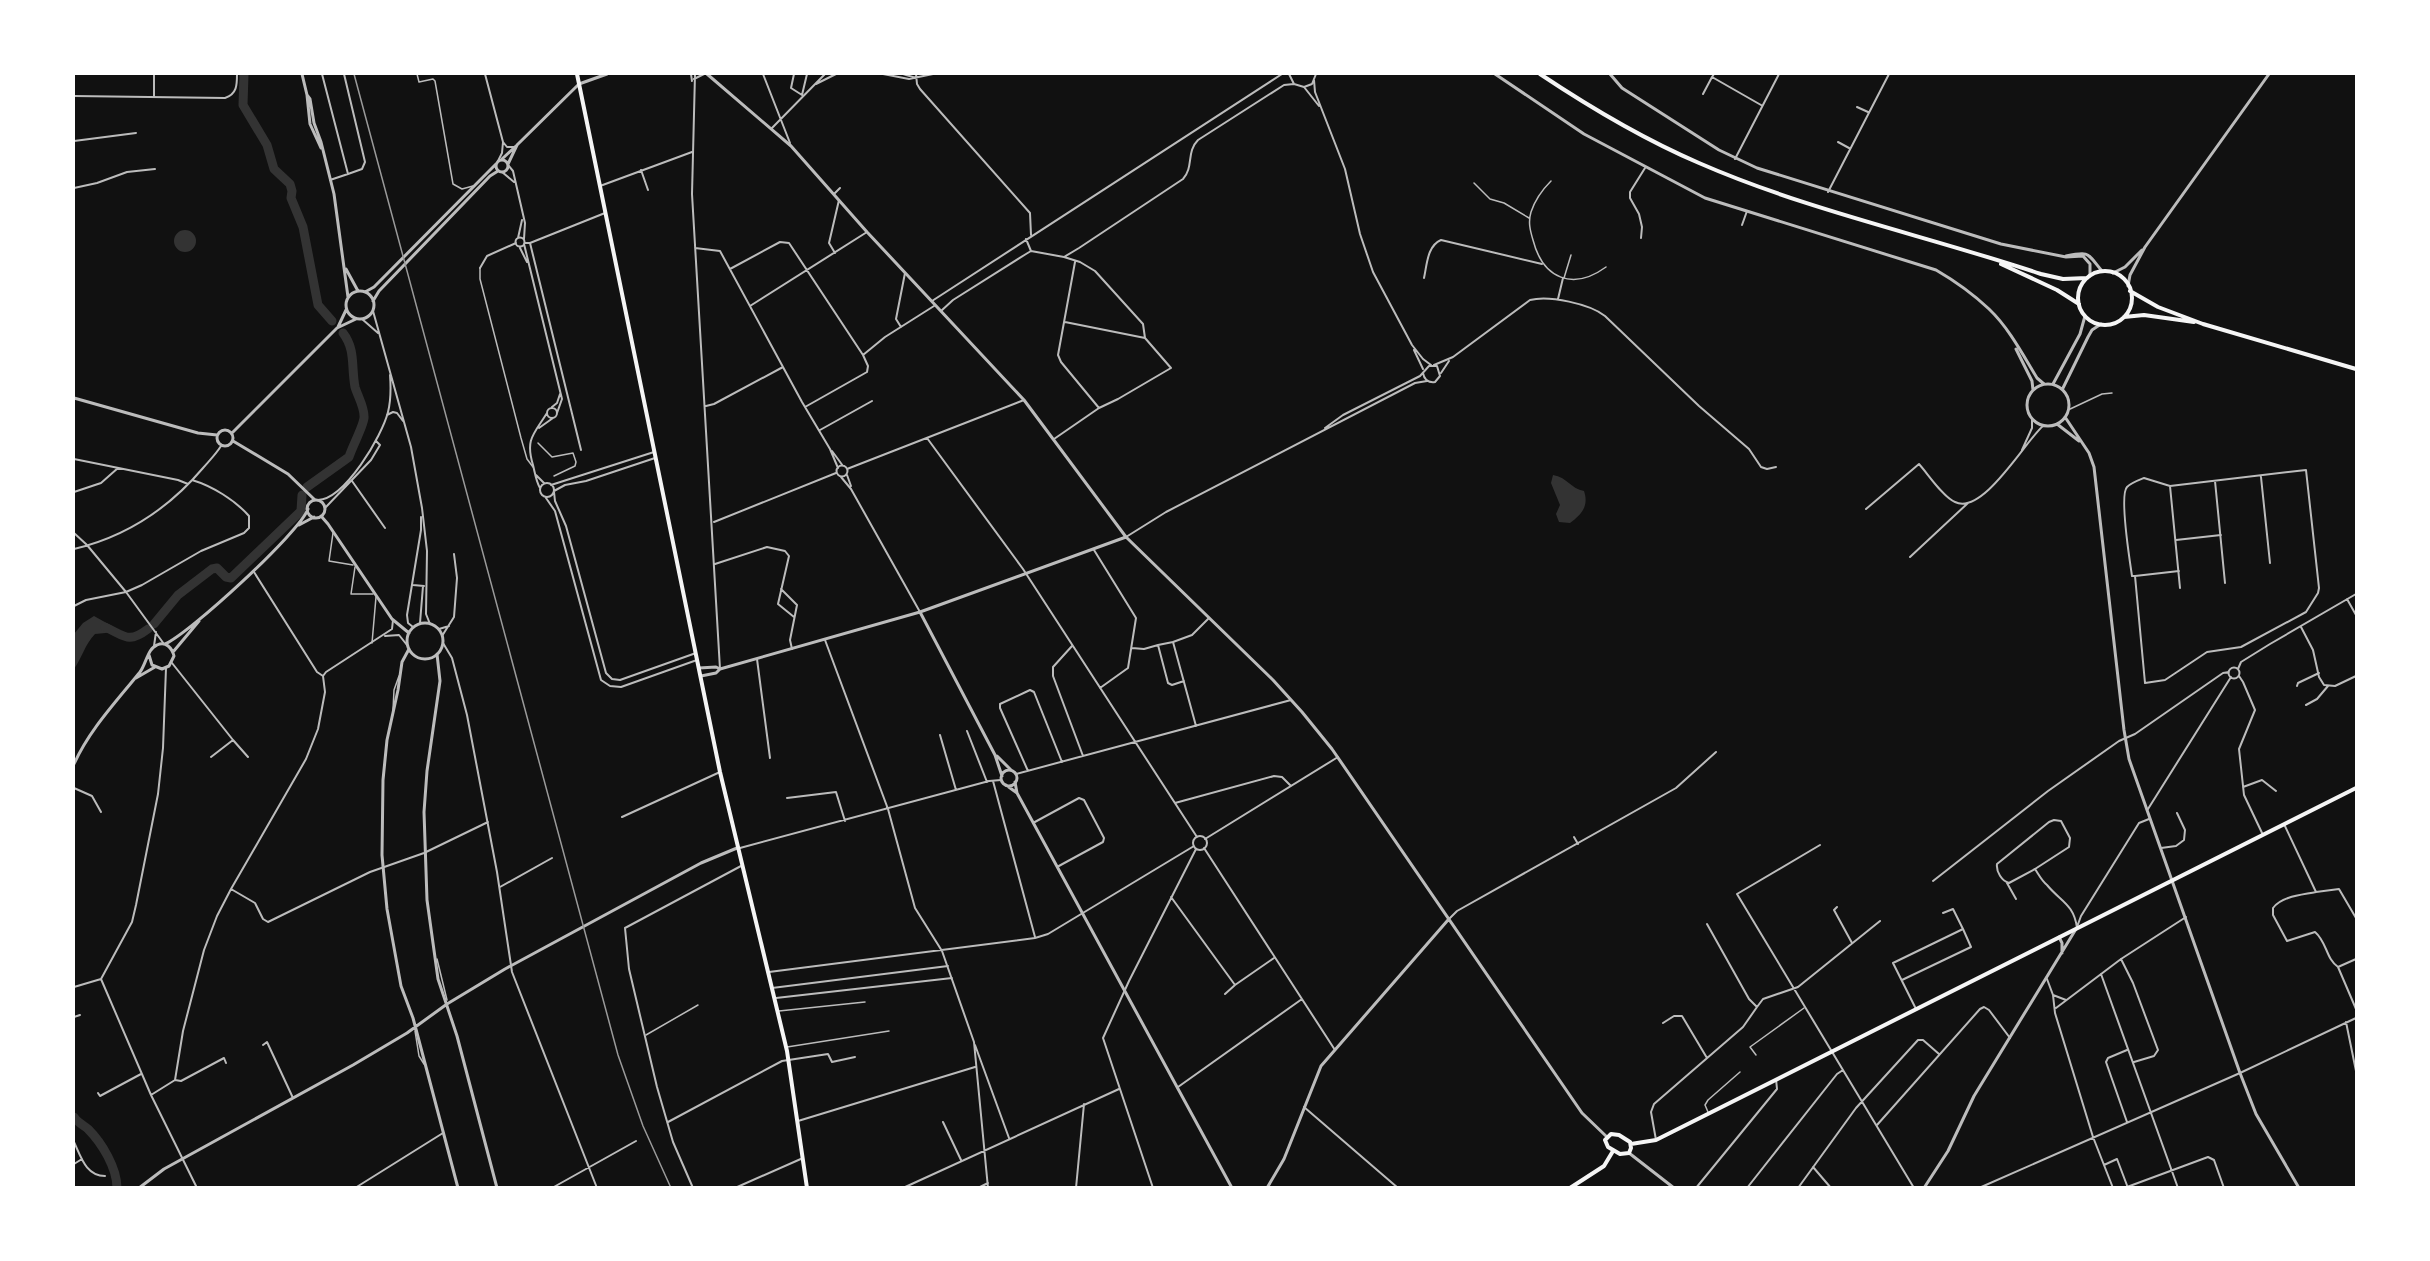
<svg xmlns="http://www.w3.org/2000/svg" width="2430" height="1261" viewBox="0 0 2430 1261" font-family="'IBM Plex Sans',sans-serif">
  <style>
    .water { fill: #333 }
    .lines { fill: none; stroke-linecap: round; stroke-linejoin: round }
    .river { stroke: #333; stroke-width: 9 }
    .service { stroke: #bcbcbc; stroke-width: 1.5 }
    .pedestrian { stroke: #bcbcbc; stroke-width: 1.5 }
    .minor { stroke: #bcbcbc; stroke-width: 2 }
    .tertiary { stroke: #bcbcbc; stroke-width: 3 }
    .secondary { stroke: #f5f5f5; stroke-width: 4 }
    .primary { stroke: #f5f5f5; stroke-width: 4 }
    .rail { stroke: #9a9a9a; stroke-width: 1.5 }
  </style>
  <rect width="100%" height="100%" fill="#111"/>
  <path class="water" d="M174 241a11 11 0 1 1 22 0a11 11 0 1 1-22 0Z
    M1553 475C1567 477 1571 489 1584 491 1589 506 1582 514 1570 523L1559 522 1556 514 1560 505 1551 483Z
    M94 616 112 626 116 632 95 634C85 644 82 658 74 669V634L83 623Z"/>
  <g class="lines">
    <path class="river" d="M244 74 243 105 267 145 274 169 290 184 292 191 291 198 303 227 318 305 332 321
      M307 487 349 457C352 447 363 427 364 418 365 408 358 397 355 387 351 367 356 350 343 333
      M154 624 178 595 212 569 217 568 226 577 231 578 301 511 302 495
      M105 627C125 636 128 644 148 629
      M74 1117C77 1122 83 1125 88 1129 102 1143 117 1168 117 1188"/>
    <path class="service" d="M417 74 419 82 433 79 435 81 453 184 462 189 473 186
      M1551 181C1543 189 1535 200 1531 212 1528 222 1530 230 1533 240 1543 279 1573 291 1606 267
      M1474 183 1490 199 1504 203 1529 218
      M480 268V279L521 438 527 459 533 467
      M2068 410 2102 394 2112 393
      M538 443 552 457 573 453 576 462 575 466 554 476
      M333 533 329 561 353 565
      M355 567 351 594H373
      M372 643 376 597
      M393 710 394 690 399 676
      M437 959 447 1000
      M779 1011 865 1002
      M415 1031 419 1056 424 1064
      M646 1035 698 1005
      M787 1047 889 1031
      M1756 1055 1750 1047 1804 1008
      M1708 1112 1705 1105 1708 1100 1740 1072"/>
    <path class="pedestrian" d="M1564 278 1571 255"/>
    <path class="minor" d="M322 74 348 174 330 180
      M344 74 365 162 362 169 348 174
      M485 74 503 142 502 153 498 161
      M691 74 692 81
      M695 74 692 194 720 669
      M763 74 790 143
      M794 74 791 88 802 95 807 74
      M883 74 909 79 933 74
      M903 74 916 78
      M916 74 917 84 920 89 1030 213 1031 235
      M1289 74 1294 84 1304 87 1312 84 1316 74
      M1714 74 1712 77 1761 105
      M694 79 704 74
      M1314 80 1315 92 1345 169 1360 234 1373 272 1412 345 1423 359 1431 365
      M816 84 836 74
      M1304 87 1319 106
      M1703 94 1712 77
      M74 96 225 98C237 94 237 85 237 74
      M154 96V74
      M1857 107 1868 112
      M771 129 825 74
      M74 141 136 133
      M503 142 507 147H514
      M1838 142 1849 148
      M1735 159 1779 74
      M508 165 513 171 525 223 524 239
      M641 170 648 190
      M502 172 514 182
      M600 186 692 152
      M74 188 97 183 127 172 155 169
      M1828 192 1889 74
      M834 194 840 188
      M1742 225 1747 211
      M515.5 242a4.5 4.5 0 1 1 9 0a4.5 4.5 0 1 1-9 0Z
      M518 238 522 220
      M1641 238 1642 227 1639 214 1630 198V192L1645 168
      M1026 239 1031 251
      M525 243H530L605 213
      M530 243 581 450
      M524 244 562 399 557 413
      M520 248 527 262
      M695 248 720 251 802 402 830 449 838 468
      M835 253 829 243 839 200
      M1075 262 1058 355 1061 362 1099 408
      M480 268 487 256 516 243
      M730 269 780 242 789 243 863 355 868 366 867 372 805 407
      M1424 278C1427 265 1427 246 1441 240L1542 264
      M1558 299 1563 278
      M932 301 1282 74
      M750 306 867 232
      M373 311 411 447 422 508 427 551 426 614 430 624
      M941 311 953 300 1026 254 1031 251 1064 257 1079 248 1183 179C1194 167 1186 152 1198 140L1284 85 1294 84
      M362 319 378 333
      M1065 322 1145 338
      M901 327 896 319 905 273
      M1414 350 1423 369
      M863 355 885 337 934 306
      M1434 365 1453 357 1530 300C1549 295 1590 304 1605 316L1699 406 1749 449 1761 467 1767 469 1776 467
      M1441 373 1449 361
      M706 406 714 404 783 367
      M552 407 557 403 560 394
      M547 413a5 5 0 1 1 10 0a5 5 0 1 1-10 0Z
      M387 415 393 412 397 413 403 421
      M539 428 553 418
      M1325 428 1343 415 1420 376 1429 366H1437L1440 376 1435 382C1428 383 1424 379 1423 373
      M820 430 872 401
      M927 438 1023 569 1197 837
      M1054 439 1099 408 1118 399 1171 368 1145 338 1143 324 1095 271 1080 262 1064 257
      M2022 450 2032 428V419
      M832 451 843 466
      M74 459 178 480 188 484
      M836.5 471a5.5 5.5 0 1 1 11 0a5.5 5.5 0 1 1-11 0Z
      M847 469 1024 400
      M2306 470 2319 588 2318 593 2306 612 2241 647 2207 652 2165 680 2145 683 2135 576H2132C2130 562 2119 495 2127 487 2131 483 2139 480 2144 478L2170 486Z
      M536 475 544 483
      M847 475 851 486
      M841 477 851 489 920 612
      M2261 477 2270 563
      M352 481 385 528
      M2215 481 2225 583
      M540 490a7 7 0 1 1 14 0a7 7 0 1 1-14 0Z
      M551 485 654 452
      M2170 486 2180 588
      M540 488C536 481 535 473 533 465 525 439 534 434 547 413
      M554 491 565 485 586 481 655 458
      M74 492 101 483 118 468
      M554 492 555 501 566 526 606 673 612 679 620 680 696 653
      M546 498 555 511 601 680 610 686 621 687 697 660
      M318 500C345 499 382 436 388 412 391 400 391 388 390 375
      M325 508 371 460 380 445 376 441
      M1866 509 1919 464C1928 474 1943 497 1955 502 1983 516 2026 440 2043 426
      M714 522 836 473
      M74 533 87 545 126 592 164 644
      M1126 537 1166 512 1415 383 1427 381
      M2176 540 2221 535
      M74 549C125 537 169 508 203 468 209 461 216 454 221 446
      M1094 550 1136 618 1128 668 1100 688
      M1910 557 1968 503
      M715 564 767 547 785 551 789 556 778 604 794 617
      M254 572 317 672 323 676
      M2135 576 2179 571
      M413 585 424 586
      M781 589 797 605 790 640 792 649
      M2347 599 2356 615
      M74 606 86 600 126 592 142 585 201 551 244 533 249 528V516C235 500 212 486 192 480
      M420 623 423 586
      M413 627 408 623 407 615 421 530V517
      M2301 627 2313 650 2319 677 2324 685 2335 686 2356 676
      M439 629 449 626
      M385 636 399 635 407 645
      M442 636 454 617 457 578 454 554
      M825 640 888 809 915 908 942 951 974 1042 988 1188
      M1173 642 1192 635 1209 618
      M443 643 452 658 467 715 497 872 512 972 597 1188
      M154 646 156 632
      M1072 646 1053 667V676L1083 756
      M1132 648 1144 649 1158 645
      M757 659 770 758
      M172 663 233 740 211 757
      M2228.5 673a5.5 5.5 0 1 1 11 0a5.5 5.5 0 1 1-11 0Z
      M166 668 163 748 158 794 136 905 132 922 101 979 151 1095 197 1188
      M2238 669 2241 662 2270 644 2356 594
      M2239 676 2243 682 2255 710 2239 749 2244 795 2263 835
      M1184 681 1172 685 1168 683 1158 645 1173 642 1196 726
      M2297 686 2298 683 2319 673
      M2306 705 2317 699 2328 686
      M967 731 987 782
      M940 735 956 790
      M233 740 248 757
      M1028 771 1000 708V704L1030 690 1034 692 1062 762
      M1016 774 1291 700
      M993 781 1035 937
      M2243 787 2262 780 2276 791
      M74 788 92 796 101 812
      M787 798 836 792 845 821
      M1175 803 1274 776 1282 777 1291 786
      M2148 809 2231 677
      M622 817 720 772
      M1033 823 1079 798 1084 800 1104 838 1103 842 1057 867
      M2284 824 2316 892 2339 889 2356 918
      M1193 843a7 7 0 1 1 14 0a7 7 0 1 1-14 0Z
      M1574 837 1578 844
      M1205 839 1338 757
      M1820 845 1737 894 1914 1188
      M740 848 989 781 1001 780
      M1204 848 1335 1050
      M2161 848 2176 846 2184 840 2185 830 2177 813
      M2035 869 2009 883C2002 881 1996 872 1997 864L2049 822 2054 820 2061 821 2070 838 2069 847 2035 869C2039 875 2042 881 2047 885 2060 901 2074 904 2077 928
      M1933 881 2048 791 2119 741 2135 734 2223 673 2229 672
      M2007 883 2016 899
      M500 887 552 858
      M231 889 255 903 263 919 268 922 370 872 424 853 488 822
      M2316 892C2302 895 2282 896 2273 908V915L2287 941 2315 932C2327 942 2326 959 2338 967
      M1171 897 1235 985
      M1837 907 1834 910 1852 943
      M1448 920 1457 911 1676 788 1716 752
      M1707 924 1749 999 1757 1007 1763 999 1798 987 1880 921
      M2077 927 2081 916 2139 823 2149 819
      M2121 959 2133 983 2158 1050 2154 1056 2134 1062
      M2356 959 2338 967 2356 1009
      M769 972 1035 938 1048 934 1194 846
      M2101 974 2178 1188
      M2047 979 2053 995 2055 1013 2093 1137 2113 1188
      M1902 980 1971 947 1963 929
      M74 987 101 979
      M772 988 948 966
      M1225 994 1235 985 1274 958
      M2053 995 2066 1000
      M776 998 952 978
      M2056 1008 2121 959 2186 917
      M1916 1009 1893 963 1963 929 1953 909 1943 913
      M74 1017 80 1015
      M2346 1022 2356 1071
      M1663 1023 1674 1016H1682L1707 1058
      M263 1045 267 1042 293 1098
      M975 1045 1009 1138
      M175 1080 181 1081 224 1058 226 1063
      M1178 1087 1302 999
      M98 1093 100 1096 141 1074
      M151 1095 175 1080 183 1031 204 950 217 916 231 889 306 759 318 729 325 692 323 676 326 672 392 629 393 620
      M1304 1107 1398 1188
      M798 1121 975 1067
      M668 1122 782 1061 828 1054 832 1062 855 1057
      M943 1122 961 1160
      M2127 1122 2106 1062 2108 1058 2127 1050
      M1877 1125 1980 1009 1984 1007 1989 1010 2010 1038
      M1656 1140 1651 1112 1654 1104 1743 1027 1757 1007
      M74 1142C81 1157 86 1176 105 1176
      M74 1164 82 1159
      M2104 1165 2117 1159 2128 1188
      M1813 1167 1831 1188
      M2127 1187 2208 1157 2214 1160 2224 1188
      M355 1188 443 1133
      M552 1188 636 1141
      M693 1188 673 1142 657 1087 629 969 625 928 741 866
      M735 1188 803 1158
      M903 1188 1119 1089
      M978 1188 988 1183
      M1076 1188 1084 1104
      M1153 1188 1103 1038 1129 981 1196 849
      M1696 1188 1777 1089 1776 1079
      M1747 1188 1837 1074 1843 1070
      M1798 1188 1856 1108 1918 1040H1923L1939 1054
      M1979 1188 2240 1073 2356 1018"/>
    <path class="tertiary" d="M302 74 307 95 310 124 321 148
      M707 74 791 146 867 232 1024 400 1126 537 1273 680 1302 712 1332 749 1582 1113 1607 1137
      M1495 74 1584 134 1705 198 1936 270C1955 281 1973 294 1989 309 2009 328 2023 355 2037 378L2044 384
      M1610 74 1622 88 1719 150 1757 168 2001 244 2066 257 2083 256 2090 264V276
      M307 95 310 99 314 123 321 142 334 194 348 297
      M502 159 516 146
      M496 166a6 6 0 1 1 12 0a6 6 0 1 1-12 0Z
      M508 164 517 145 579 84 607 74
      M2066 256C2090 251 2087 253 2102 271
      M346 269 358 291
      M2113 273 2125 267 2142 250
      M2128 286 2130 275 2145 247 2269 74
      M346 305a14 14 0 1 1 28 0a14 14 0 1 1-28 0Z
      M365 292 374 287 496 164
      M373 301 379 291 490 176 498 171
      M338 327 346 310
      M2016 349 2032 381 2033 390
      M2027 405a21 21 0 1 1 42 0a21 21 0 1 1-42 0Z
      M2053 384 2080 334 2085 316
      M2063 388 2088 337 2092 330 2101 324
      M74 398 198 433 217 435
      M2065 417 2089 453 2094 467 2124 730 2129 759 2240 1073 2256 1114 2299 1188
      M2057 424 2079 441
      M217 438a8 8 0 1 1 16 0a8 8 0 1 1-16 0Z
      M232 433 337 328 356 319
      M233 441 288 474 315 500
      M307 509a9 9 0 1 1 18 0a9 9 0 1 1-18 0Z
      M321 516 328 524 392 619 409 633
      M299 525 314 517
      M920 612 995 755 1002 776
      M407 641a18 18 0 1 1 36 0a18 18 0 1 1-36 0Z
      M165 644C189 634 300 532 308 509
      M409 649 402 662 398 690 387 740 383 780 382 855 387 909 401 986 413 1018 458 1188
      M173 652 199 621
      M437 654 440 681 427 771 424 812 427 900 438 979 457 1036 497 1188
      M699 668 716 667 720 669
      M701 676 716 673 720 669 920 612 1126 537
      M136 678 155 667
      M997 756 1011 770
      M74 764C90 729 116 702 140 672 146 664 148 648 157 645 166 641 172 648 174 656L169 666 162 669 152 665 149 655
      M1001 778a8 8 0 1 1 16 0a8 8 0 1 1-16 0Z
      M1015 782 1017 793 1232 1188
      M1006 785 1017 793
      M2059 937 2062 943V953
      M1629 1153 1674 1188
      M139 1188 164 1169 353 1065 407 1033 447 1004 505 969 701 863 737 848
      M1267 1188 1284 1159 1321 1066 1448 920
      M1924 1188 1948 1151 1974 1096 2076 929"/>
    <path class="secondary" d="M577 74 720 772 787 1051 807 1188"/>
    <path class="primary" d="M1540 74C1591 108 1643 139 1699 163 1809 211 1928 236 2041 274L2063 279 2087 278
      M2001 264 2057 290 2079 304
      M2078 298a27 27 0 1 1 54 0a27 27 0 1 1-54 0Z
      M2130 291 2158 307 2203 324 2356 369
      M2124 317 2144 315 2194 322
      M1611 1134 1619 1135 1630 1142 1631 1148 1629 1153 1620 1154 1608 1147 1605 1140Z
      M1631 1144 1656 1140 2356 788
      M1570 1188 1604 1166 1613 1151"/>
    <path class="rail" d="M354 74 618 1055 643 1126 671 1188"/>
  </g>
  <rect width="2430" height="1261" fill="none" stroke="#ffffff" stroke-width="150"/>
</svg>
